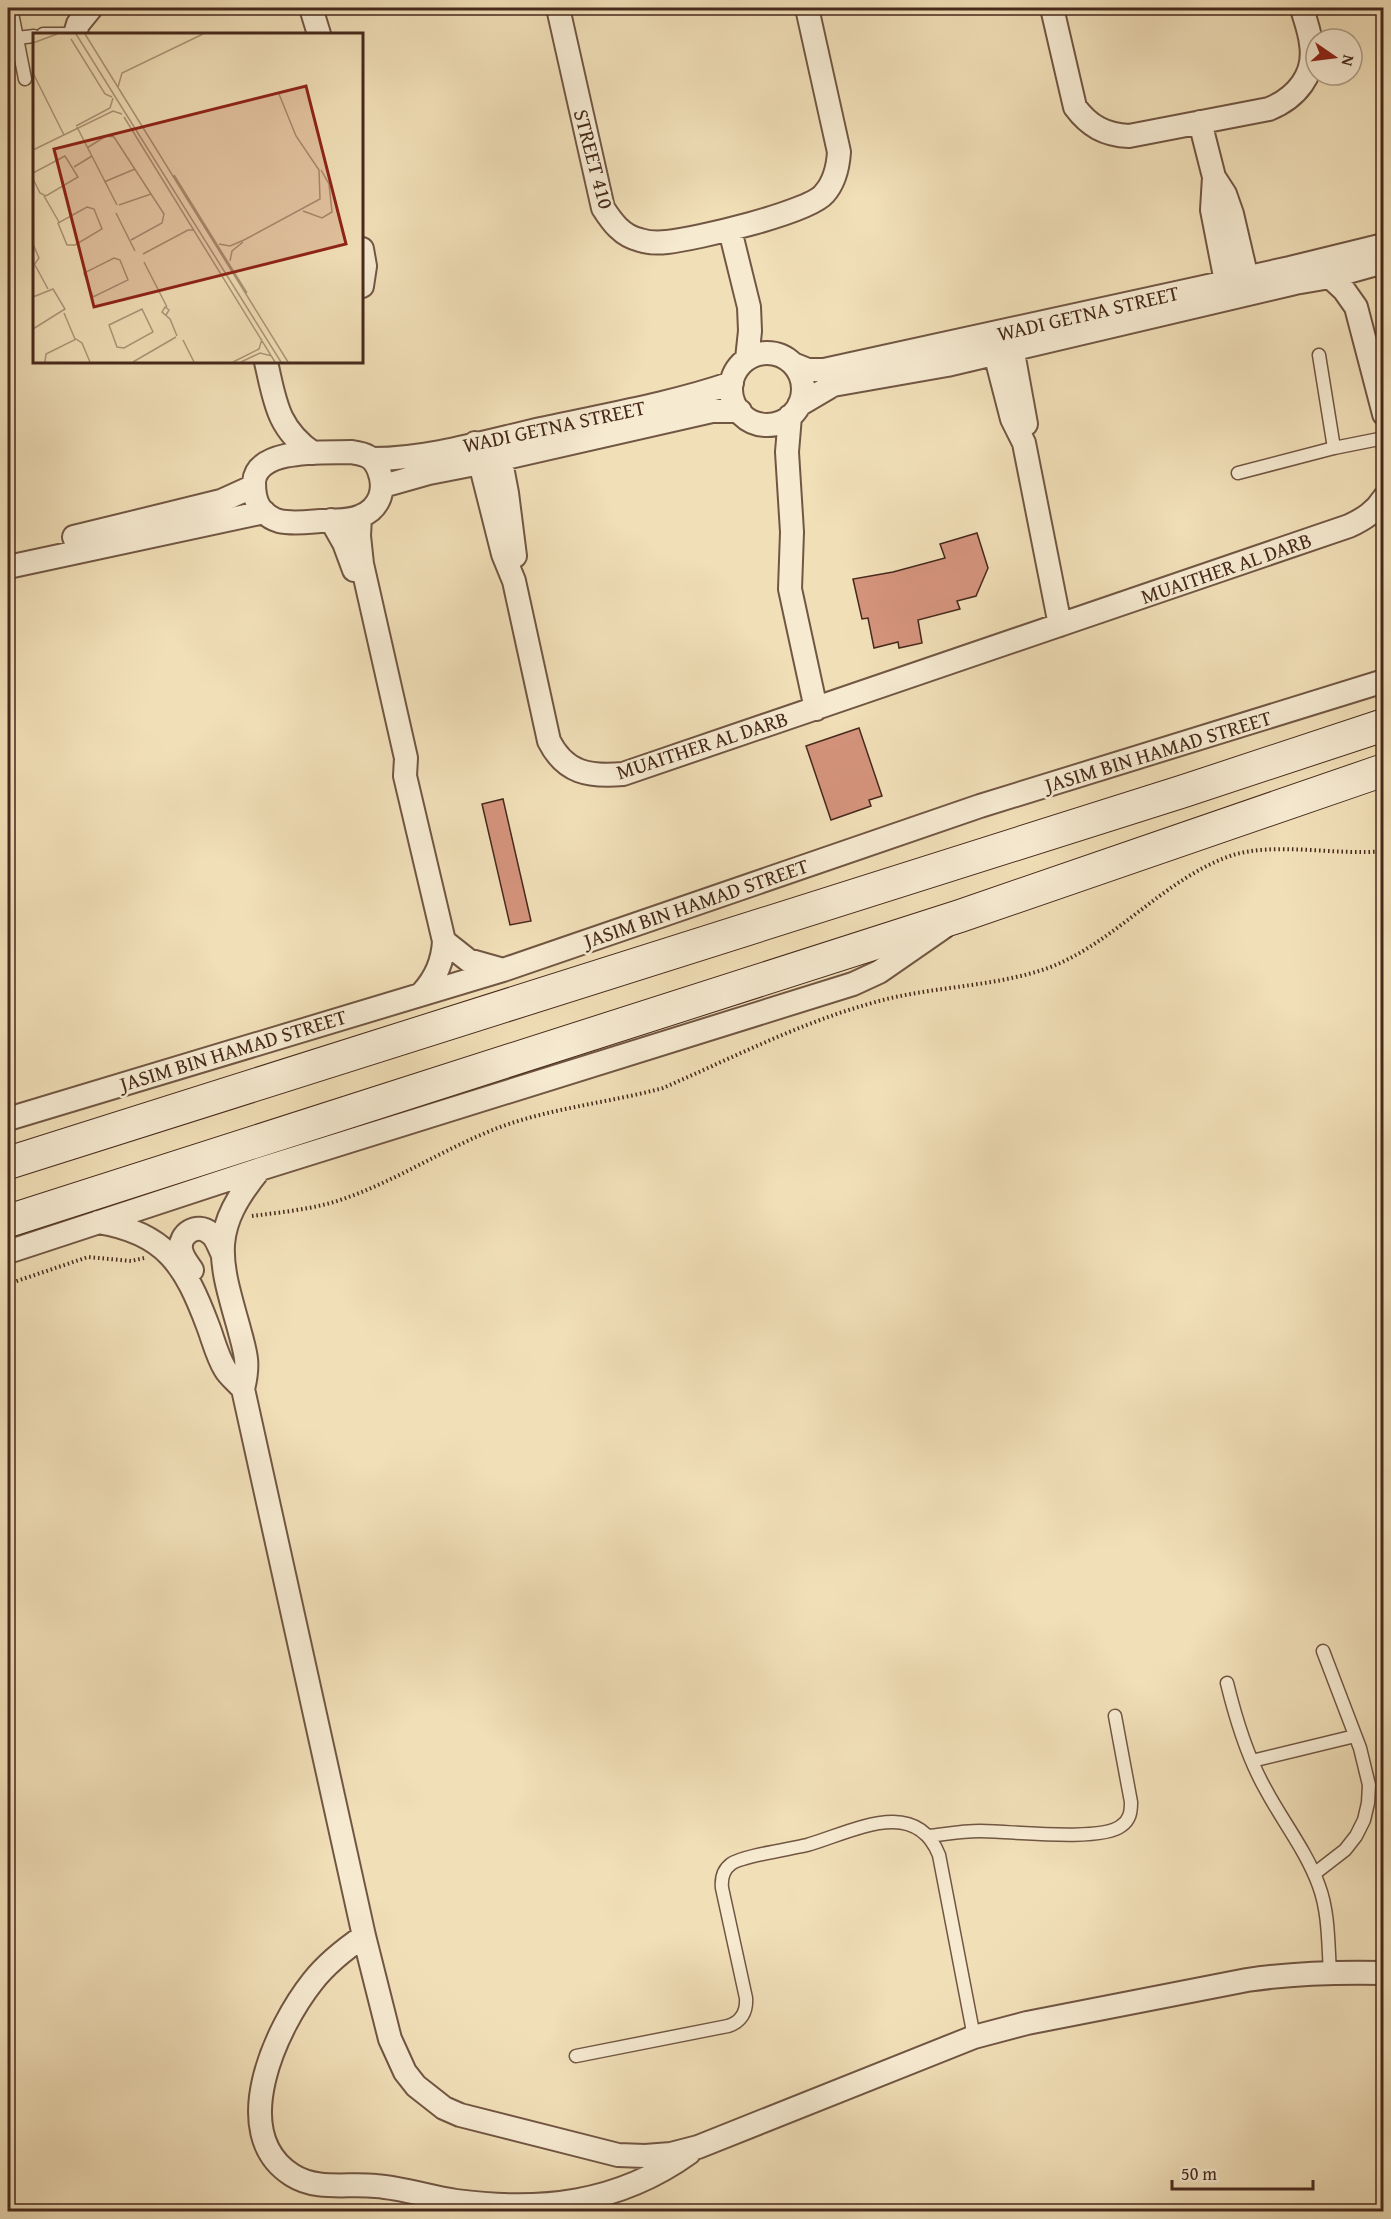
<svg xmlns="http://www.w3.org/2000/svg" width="1391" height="2219" viewBox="0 0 1391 2219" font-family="'Gentium Book Plus',serif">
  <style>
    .building { fill: #d5947d; stroke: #46291c; stroke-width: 1.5 }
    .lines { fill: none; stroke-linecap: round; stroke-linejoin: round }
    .lane-casing { stroke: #715643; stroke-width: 15 }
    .street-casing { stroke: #715643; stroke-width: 26 }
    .secondary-casing { stroke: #46291c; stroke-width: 34 }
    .path { stroke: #46291c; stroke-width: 4; stroke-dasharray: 1.5 3; stroke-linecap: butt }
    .lane { stroke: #f6ead1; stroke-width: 12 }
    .street { stroke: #f6ead1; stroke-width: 22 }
    .secondary { stroke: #f6ead1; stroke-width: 32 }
    .labels { text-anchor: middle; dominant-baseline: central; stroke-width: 5; stroke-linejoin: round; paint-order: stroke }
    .street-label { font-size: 21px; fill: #46291c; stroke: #f6ead1 }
    .inset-road { fill: none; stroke: #ad967a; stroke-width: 1.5 }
    .view { fill: #8f2418; fill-opacity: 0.15; stroke: #8f2418; stroke-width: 3 }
    .inset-edge { fill: none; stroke: #46291c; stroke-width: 3 }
  </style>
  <rect width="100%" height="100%" fill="#f1dfb8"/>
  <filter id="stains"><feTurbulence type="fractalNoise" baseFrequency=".00333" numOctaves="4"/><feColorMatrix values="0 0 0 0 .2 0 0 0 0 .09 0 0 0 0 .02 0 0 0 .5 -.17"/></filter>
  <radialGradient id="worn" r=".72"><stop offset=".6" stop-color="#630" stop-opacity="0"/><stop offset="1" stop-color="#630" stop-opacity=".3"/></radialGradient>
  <path class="building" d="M977 533 988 568 976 596 957 601 960 609 918 620 922 643 899 648 898 642 874 648 868 618 862 619 853 579 893 572 945 558 940 544Z
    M859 728 882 796 869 800 871 806 831 820 806 746Z
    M503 799 531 921 510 925 482 804Z"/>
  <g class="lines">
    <defs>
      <path id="lane" d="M11 8 25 79
        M43 34H74
        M17 38 34 36
        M1319 355 1334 448
        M1238 473 1334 448 1384 438
        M1227 1683C1236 1720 1247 1757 1266 1790 1283 1822 1307 1852 1319 1886 1329 1913 1328 1944 1330 1972
        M1252 1761 1355 1736
        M929 1836C946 1834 963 1831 980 1831 1008 1831 1101 1842 1121 1826 1130 1820 1131 1812 1131 1802L1115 1716
        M1314 1874 1345 1850 1356 1836 1364 1820 1368 1803 1369 1785 1360 1748 1323 1651
        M576 2056 728 2026C741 2022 747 2012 746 1998L722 1888C721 1878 723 1870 731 1864 742 1856 790 1849 807 1845 850 1833 915 1795 939 1855L974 2037"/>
      <path id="street" d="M311 8 319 34
        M558 8 603 208C612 222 622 236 640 240 649 243 658 243 667 242 695 239 808 213 824 194 835 182 838 167 839 152L807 8
        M1052 8 1075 107C1089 126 1105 135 1129 136L1269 109C1296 98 1316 75 1311 44 1310 32 1305 20 1302 8
        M75 34 78 24 91 8
        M1200 122 1214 177 1225 194 1232 214 1250 291
        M1214 177 1212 210 1229 297
        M730 230 749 307 750 331 747 359
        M362 249 365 266 362 286
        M1330 277 1344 290 1356 307 1384 414
        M1010 336 1026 424
        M991 338 1012 419 1024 443 1060 625
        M731 389a36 36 0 1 1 72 0a36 36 0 1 1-72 0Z
        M266 362C275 401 277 428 313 453
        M793 364 808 370H824L1290 268 1384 245
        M799 405 833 385 947 365 1295 283 1330 277 1384 262
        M790 416 787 452 792 532 790 589 816 709
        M475 443 503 554 514 581 549 741C565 773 589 777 623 774L1349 526C1364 519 1375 512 1384 498
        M498 446 507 493 515 556
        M351 452C366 454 374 457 379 471 386 489 380 508 361 516 349 522 333 520 320 521 307 522 292 524 279 521 272 519 265 514 260 508 255 501 254 491 254 482 257 447 326 453 351 452Z
        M374 459C428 459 488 441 541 429 605 415 671 404 732 383
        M383 486 429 473 501 459 712 411H740
        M360 517 359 536 362 564 406 758 405 776 444 941C443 961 436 978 422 993
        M331 520 344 543 354 570
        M74 537 221 501 254 486
        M8 567 264 512
        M444 941 468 960 500 969
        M8 1119 503 970 980 806 1384 681
        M260 1169C211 1229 218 1255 238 1325 245 1352 250 1361 243 1389L364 1936 390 2039 405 2072 416 2086 444 2108 460 2115 618 2155 645 2156 671 2154 698 2147 974 2037 1027 2023 1247 1980C1293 1973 1337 1972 1384 1973
        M98 1222C166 1233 185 1265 208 1326 213 1339 217 1356 225 1369 229 1376 237 1382 243 1389
        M8 1252 260 1169 853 984 879 972 944 927
        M192 1270C188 1264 182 1257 181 1249 179 1234 197 1222 210 1233 216 1237 219 1247 222 1253
        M364 1936C345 1949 327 1963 313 1981 277 2026 226 2133 292 2175 317 2191 347 2183 376 2186 403 2188 429 2197 456 2201 540 2212 618 2204 689 2153"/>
      <path id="secondary" d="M8 1163 1184 791 1384 725
        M8 1221 960 916 1384 770"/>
    </defs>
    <use href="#lane" class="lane-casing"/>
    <use href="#street" class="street-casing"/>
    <use href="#secondary" class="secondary-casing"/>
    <path class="path" d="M252 1216C283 1212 316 1209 346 1198 397 1180 444 1149 495 1129 549 1108 608 1103 663 1088 732 1058 800 1023 872 1003 929 986 989 988 1045 969 1112 946 1162 880 1230 856 1274 841 1336 856 1384 851
      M8 1284 88 1257 131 1261 144 1258"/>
    <use href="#lane" class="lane"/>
    <use href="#street" class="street"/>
    <use href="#secondary" class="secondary"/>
  </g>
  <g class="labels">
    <g class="street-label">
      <text transform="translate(594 159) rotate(75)">STREET 410</text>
      <text transform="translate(1088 313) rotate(-13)">WADI GETNA STREET</text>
      <text transform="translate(554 426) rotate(-12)">WADI GETNA STREET</text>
      <text transform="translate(1226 568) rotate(-19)">MUAITHER AL DARB</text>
      <text transform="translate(702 745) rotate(-18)">MUAITHER AL DARB</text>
      <text transform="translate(1158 751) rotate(-17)">JASIM BIN HAMAD STREET</text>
      <text transform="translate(696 903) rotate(-19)">JASIM BIN HAMAD STREET</text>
      <text transform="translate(233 1050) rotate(-17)">JASIM BIN HAMAD STREET</text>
    </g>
  </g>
  <g transform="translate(33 33)">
    <rect width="330" height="330" fill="#f1dfb8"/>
    <path class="inset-road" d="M43 1 248 329M52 1 255 329M38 6 72 61 79 64M0 10 24 1M0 40 31 102M85 54 89 40 170 1M91 84 242 329M43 93 77 75 80 65M44 94 84 172M54 115 73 103 81 104 131 181 129 190 98 207M0 117 80 78 89 81M41 134 59 123M0 140 32 123 45 144 13 163 7 160 0 146M141 142 214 260M71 149 102 136M11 163 26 189M86 172 118 161M54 174 61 176 69 196 42 212H34L25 190ZM270 178 289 185 299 179 296 151 288 137M83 180 102 218M0 211 6 225 1 232M186 211 197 213 211 207 287 166 286 137 263 103 246 61M110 221 155 197H161M81 225 87 227 95 247 60 264 51 240ZM197 228 199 218 210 209M111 229 134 274M2 232 15 256M0 264 20 256 32 276 0 296M109 276 120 299 91 315 84 314 76 292ZM31 280 42 306M133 282 136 277 132 274 129 279 137 286 144 303M150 307 161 329M12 329 13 321 43 306 49 310 57 329M100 329 143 304M200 329 226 316 229 306M208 329 227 320 239 323"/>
    <path class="view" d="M273 53 313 211 61 274 21 116Z"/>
    <rect width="330" height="330" class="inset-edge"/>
  </g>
  <rect width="1391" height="2219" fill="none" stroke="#f1dfb8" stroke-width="30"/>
  <rect x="9" y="9" width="1373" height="2201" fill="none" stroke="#46291c" stroke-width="3"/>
  <rect x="15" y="15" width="1361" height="2189" fill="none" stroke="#46291c" stroke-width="1.5"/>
  <g transform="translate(1334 57) rotate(104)"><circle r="28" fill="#f6ead1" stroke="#b09d89" stroke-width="1.5"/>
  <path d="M0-4.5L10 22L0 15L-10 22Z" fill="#8f2418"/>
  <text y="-9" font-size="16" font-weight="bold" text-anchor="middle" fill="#46291c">N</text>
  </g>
  <path d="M1172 2180v9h141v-9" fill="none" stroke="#46291c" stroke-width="3"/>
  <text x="1181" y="2180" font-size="18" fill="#46291c" stroke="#f6ead1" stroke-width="4.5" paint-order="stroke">50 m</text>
  <rect width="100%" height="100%" filter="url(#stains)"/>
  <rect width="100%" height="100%" fill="url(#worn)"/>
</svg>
